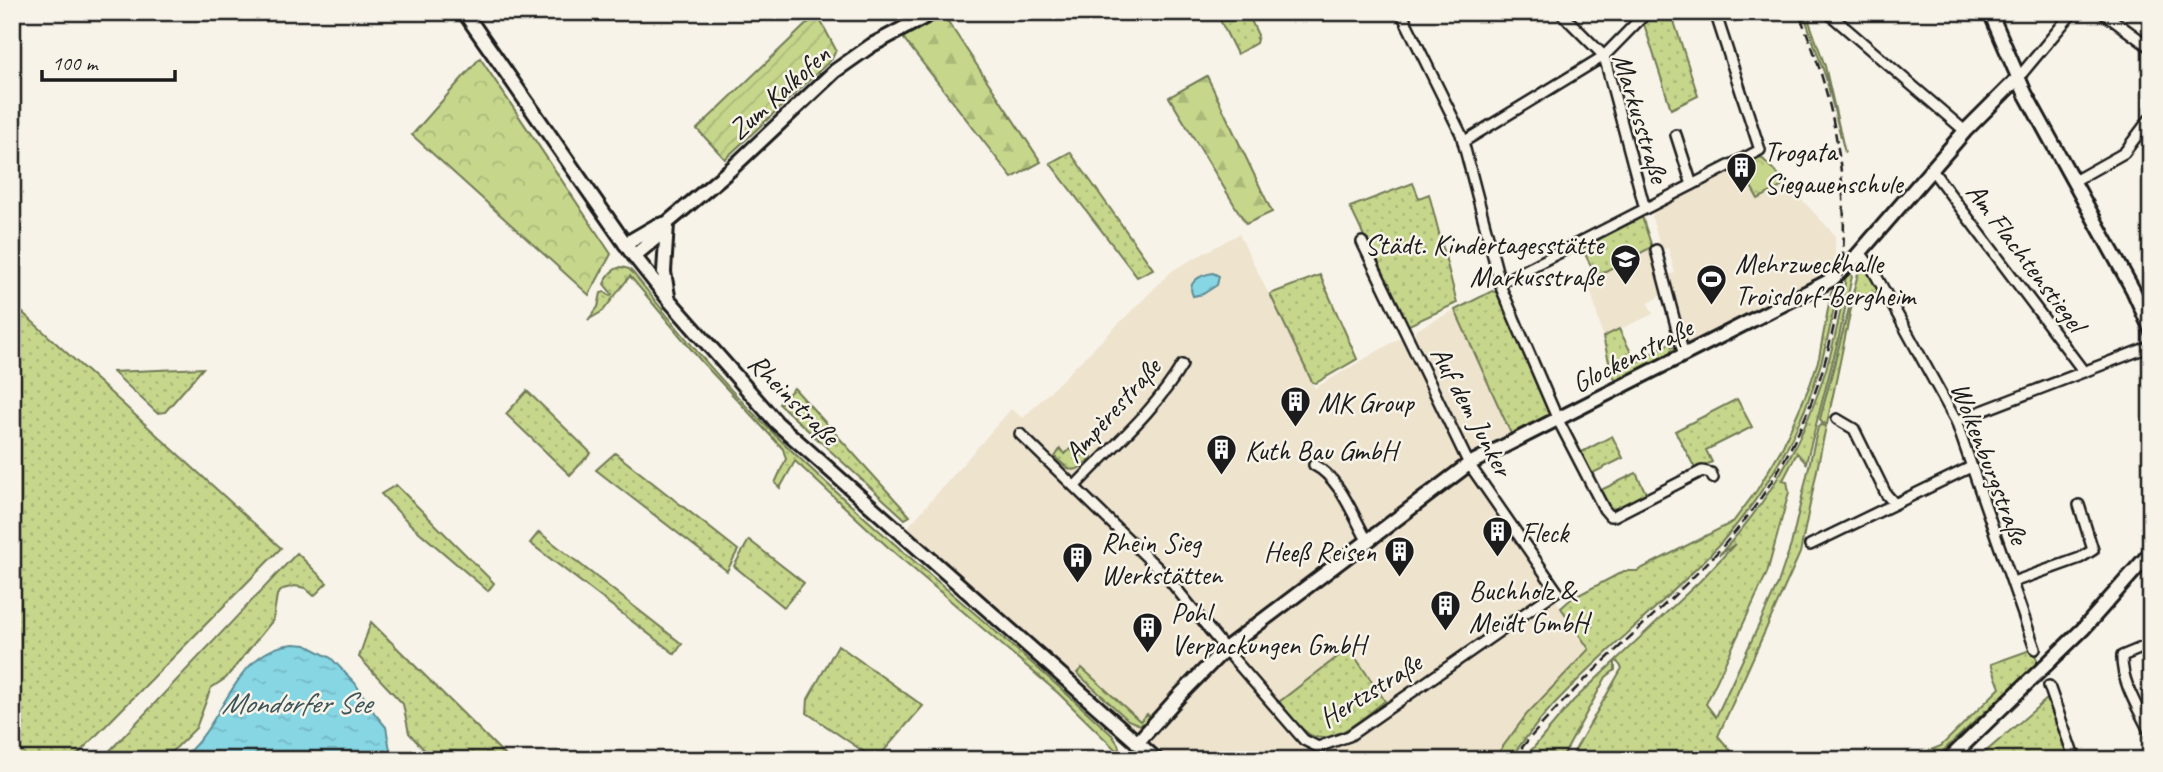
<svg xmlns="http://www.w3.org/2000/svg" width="2163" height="772" viewBox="0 0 2163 772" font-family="Caveat,sans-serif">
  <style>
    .built { fill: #eee3cd }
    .grass { fill: url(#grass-dots); stroke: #717a54; stroke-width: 2 }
    .forest { fill: url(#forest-firs); stroke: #717a54; stroke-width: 2 }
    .park { fill: url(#park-crowns); stroke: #717a54; stroke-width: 2 }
    .garden { fill: url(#garden-furrows); stroke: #717a54; stroke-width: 2 }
    .water { fill: url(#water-ripples); stroke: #5c8c94; stroke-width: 2 }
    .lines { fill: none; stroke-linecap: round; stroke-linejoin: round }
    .street-casing { stroke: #1c1c1c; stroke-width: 14 }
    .secondary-casing { stroke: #1c1c1c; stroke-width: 18 }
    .street { stroke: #f7f3e8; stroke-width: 9 }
    .secondary { stroke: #f7f3e8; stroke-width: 12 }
    .rail { stroke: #1c1c1c; stroke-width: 2.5; stroke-dasharray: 10 5; stroke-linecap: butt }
    .labels { text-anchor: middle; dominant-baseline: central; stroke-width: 5; stroke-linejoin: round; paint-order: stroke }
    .street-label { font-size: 28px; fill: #1c1c1c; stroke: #f7f3e8 }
    .poi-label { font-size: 28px; fill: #1c1c1c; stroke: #f7f3e8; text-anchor: start }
    .water-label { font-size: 30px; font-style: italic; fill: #3c5458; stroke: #f7f3e8 }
  </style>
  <defs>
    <pattern id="grass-dots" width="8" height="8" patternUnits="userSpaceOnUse" patternTransform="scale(1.75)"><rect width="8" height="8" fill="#c6d78c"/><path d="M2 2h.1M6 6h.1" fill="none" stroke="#aab878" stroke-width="1.8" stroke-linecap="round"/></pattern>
    <pattern id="forest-firs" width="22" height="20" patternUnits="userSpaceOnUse" patternTransform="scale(1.75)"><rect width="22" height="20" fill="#c6d78c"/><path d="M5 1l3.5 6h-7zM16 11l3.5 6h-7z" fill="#aab878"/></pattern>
    <pattern id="park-crowns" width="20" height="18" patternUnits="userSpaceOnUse" patternTransform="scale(1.75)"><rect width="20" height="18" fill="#c6d78c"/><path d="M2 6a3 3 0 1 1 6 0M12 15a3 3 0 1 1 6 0" fill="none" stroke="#aab878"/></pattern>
    <pattern id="garden-furrows" width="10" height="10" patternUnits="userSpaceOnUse" patternTransform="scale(1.75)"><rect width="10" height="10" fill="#c6d78c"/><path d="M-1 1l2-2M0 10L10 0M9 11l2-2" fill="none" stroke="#aab878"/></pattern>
    <pattern id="water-ripples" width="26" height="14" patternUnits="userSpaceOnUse" patternTransform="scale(1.75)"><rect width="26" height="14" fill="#87d6e4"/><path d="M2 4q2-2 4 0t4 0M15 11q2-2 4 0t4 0" fill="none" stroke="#74b7c3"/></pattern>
  </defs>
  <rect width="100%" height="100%" fill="#f7f3e8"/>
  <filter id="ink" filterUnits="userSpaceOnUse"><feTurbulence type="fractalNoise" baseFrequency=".0143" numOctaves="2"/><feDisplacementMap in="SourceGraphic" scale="14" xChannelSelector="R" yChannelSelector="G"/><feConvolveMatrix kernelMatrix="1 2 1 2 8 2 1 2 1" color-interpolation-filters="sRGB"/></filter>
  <g filter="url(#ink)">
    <path class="built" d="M1733 170 1740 184 1748 180 1758 199 1787 184 1835 235V267L1792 293 1690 346 1684 343 1667 275 1675 273 1668 248 1661 250 1652 217 1654 211Z
      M1239 234 1315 388 1400 338 1432 402 1449 405 1414 333 1416 330 1455 310 1512 436 1482 451H1471L1511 535 1590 649 1558 680 1493 760H1170L907 528 1011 409 1023 418 1173 270Z
      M1652 247 1663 294 1648 303 1653 314 1603 337 1588 280Z"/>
    <path class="grass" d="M1216 12H1247L1258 35 1256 43 1237 54Z
      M1655 12H1671L1698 96 1671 109 1644 24Z
      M1803 12H1816L1809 21 1825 66 1845 153 1826 78Z
      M1070 152 1153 269 1137 277 1050 163Z
      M1413 183 1419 198 1429 194 1457 303 1407 326 1350 207Z
      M1642 217 1652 247 1596 276 1582 248Z
      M621 267 629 269 634 274C673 324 714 374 759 419 871 530 997 628 1112 735L1118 744 1121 755 1058 693 889 548 795 461 780 488 775 483 786 459 783 449 701 361 630 276 603 311 588 320 598 307 601 293 605 292 610 296 612 294 604 284C607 276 612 269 621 267Z
      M1859 270 1869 272 1879 291 1868 296 1854 294 1827 424 1822 423 1820 419Z
      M1849 273 1852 276 1839 337 1806 463 1797 453 1783 480 1787 481 1789 492 1767 573 1706 704 1716 717 1777 586 1791 545 1818 427 1821 425 1826 426 1800 553 1718 736 1739 760H1574L1571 757 1622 668 1616 660 1700 581 1735 544 1719 555C1792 478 1833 380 1846 275Z
      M1320 275 1357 359 1316 383 1312 382 1270 294Z
      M1838 282C1825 380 1787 470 1720 544 1669 600 1608 647 1556 702 1539 720 1524 740 1509 760H1493L1527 714 1589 649 1561 608 1571 599 1624 571H1637L1733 522 1757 490 1783 446 1810 385 1819 358 1831 293Z
      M1492 291 1501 294 1553 415 1512 436 1455 310Z
      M12 303 281 548 72 760H12Z
      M1619 329 1636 362 1670 343 1672 347 1676 348 1671 351 1672 354 1617 382 1612 374 1603 337Z
      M203 368 165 412 157 413 113 372Z
      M794 388 910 516 905 519 779 404Z
      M527 391 591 453 570 475 506 414Z
      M1737 399 1752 427 1706 450 1712 462 1696 470 1675 431Z
      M1612 436 1623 458 1591 474 1580 453Z
      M1060 449 1065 454 1070 449 1080 458 1086 451 1092 457C1075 474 1073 474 1055 457Z
      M615 453 738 550 727 571 596 470Z
      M1636 473 1647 495 1615 511 1610 510 1599 491Z
      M396 485 494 583 488 591 410 524 381 494Z
      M539 532 682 644 675 654 530 543Z
      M749 540 804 583 784 607 734 566Z
      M297 553 327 583 314 596 305 588 295 586 283 589 277 595 273 620 226 678 211 688 196 728 177 747 160 760H101Z
      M371 622 510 760H433L409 733 403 704 359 657Z
      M838 645 923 706 876 760 807 713 808 699Z
      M1349 648 1385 701C1367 714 1332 749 1309 734 1297 727 1288 712 1279 702Z
      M2033 649 2038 663 1933 760H1906L1941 746 2000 688 1991 664Z
      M1615 661V670L1606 677 1561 760H1523L1573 701Z
      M1082 668 1140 721 1147 714 1151 718 1140 725 1128 720 1077 673Z
      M2047 699 2070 758 2066 760H1976Z"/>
    <path class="forest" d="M943 14 1041 162 1012 178 901 35Z
      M1207 76 1272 212 1246 224 1169 97Z"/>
    <path class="park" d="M480 58 611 254 589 295 412 135Z
      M1761 157 1787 184 1758 199 1748 181 1740 184 1733 170Z"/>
    <path class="garden" d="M817 14 836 50 832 59 725 159 697 129Z"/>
    <path class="water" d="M1213 273 1219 276 1217 285 1203 294 1193 296C1186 282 1200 275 1213 273Z
      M294 644 306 645 331 658 355 683 375 714 386 727 390 750 385 760H178C224 731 231 649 294 644Z"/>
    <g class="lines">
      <defs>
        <path id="street" d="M1401 12 1461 134 1502 290 1558 420 1604 509 1610 516H1614L1702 471 1711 473 1713 478
          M1560 12 1604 56 1645 209
          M1827 12 1965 131
          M2102 12 2151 48
          M2019 77 2073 12
          M1676 135 1692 185
          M1463 142 1604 56 1647 12
          M1932 170 2084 372
          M2074 181 2124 153 2151 117
          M1656 250 1684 356
          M1860 252 1873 270 1956 421 2035 649
          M1500 283 1760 150 1715 12
          M1837 419 1854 429 1886 494 1894 503
          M1956 421 2151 346
          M1020 434 1167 577 1225 649 1304 740 1318 747 1349 736 1557 591 1469 464 1362 242
          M1314 465C1340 478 1353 516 1367 540
          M1075 486C1112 447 1155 411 1182 365
          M1810 545 1971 467
          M2013 582 2080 558 2093 550 2079 505
          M2151 644 2122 656C2121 683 2140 711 2151 735
          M2049 686 2075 760"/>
        <path id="secondary" d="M464 12 631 252 669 300 777 423 1157 760
          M1990 12 2025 93 2133 290 2151 330
          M667 224 664 272 668 296
          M625 244 656 226 667 223
          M634 256 657 237 667 223 731 169 835 71 872 45 934 12
          M1137 743 1181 694 1225 649 1469 464 1831 280 1855 258 1965 131 2019 77
          M1948 760 2083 629 2151 552"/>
      </defs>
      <use href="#street" class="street-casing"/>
      <use href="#secondary" class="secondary-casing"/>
      <use href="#street" class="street"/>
      <use href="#secondary" class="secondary"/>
      <path class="rail" d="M1512 760C1574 680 1655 620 1723 546 1855 399 1877 190 1798 12"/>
    </g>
  </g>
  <defs>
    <symbol id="building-pin" viewBox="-11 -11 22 30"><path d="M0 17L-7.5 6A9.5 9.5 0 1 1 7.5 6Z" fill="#1c1c1c" stroke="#f7f3e8"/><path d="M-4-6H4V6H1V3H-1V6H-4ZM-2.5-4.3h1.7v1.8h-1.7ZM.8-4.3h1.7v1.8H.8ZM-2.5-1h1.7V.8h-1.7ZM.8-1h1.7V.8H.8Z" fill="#fff"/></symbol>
    <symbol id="school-pin" viewBox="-11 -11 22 30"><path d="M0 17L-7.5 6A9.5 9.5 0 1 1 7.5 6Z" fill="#1c1c1c" stroke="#f7f3e8"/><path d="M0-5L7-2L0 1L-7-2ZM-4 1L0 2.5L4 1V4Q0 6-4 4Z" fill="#fff"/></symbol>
    <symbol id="stadium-pin" viewBox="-11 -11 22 30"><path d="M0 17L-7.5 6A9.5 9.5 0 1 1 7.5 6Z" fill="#1c1c1c" stroke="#f7f3e8"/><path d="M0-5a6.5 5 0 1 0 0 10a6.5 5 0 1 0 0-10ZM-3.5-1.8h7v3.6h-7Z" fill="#fff"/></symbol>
  </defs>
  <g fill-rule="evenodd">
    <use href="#building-pin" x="1724" y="150" width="35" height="47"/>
    <use href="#school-pin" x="1608" y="242" width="35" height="47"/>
    <use href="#stadium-pin" x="1694" y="262" width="35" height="47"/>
    <use href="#building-pin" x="1278" y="384" width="35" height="47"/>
    <use href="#building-pin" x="1204" y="432" width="35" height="47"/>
    <use href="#building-pin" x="1480" y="514" width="35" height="47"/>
    <use href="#building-pin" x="1382" y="534" width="35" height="47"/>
    <use href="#building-pin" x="1060" y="540" width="35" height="47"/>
    <use href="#building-pin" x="1428" y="588" width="35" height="47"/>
    <use href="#building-pin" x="1130" y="610" width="35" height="47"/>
  </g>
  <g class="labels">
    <g class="street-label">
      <text transform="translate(779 92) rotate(-42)">Zum Kalkofen</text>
      <text transform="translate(1641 118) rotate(73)">Markusstraße</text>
      <text transform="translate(2026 257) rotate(53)">Am Flachtenstiegel</text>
      <text transform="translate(1632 355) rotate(-27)">Glockenstraße</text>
      <text transform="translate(794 399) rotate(45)">Rheinstraße</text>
      <text transform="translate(1112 410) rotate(-48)">Ampèrestraße</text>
      <text transform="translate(1472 411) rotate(62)">Auf dem Junker</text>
      <text transform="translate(1990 463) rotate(69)">Wolkenburgstraße</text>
      <text transform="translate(1370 690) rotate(-32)">Hertzstraße</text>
    </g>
    <g class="poi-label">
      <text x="1764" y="151">Trogata<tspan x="1764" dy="32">Siegauenschule</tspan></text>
      <text x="1603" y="244" text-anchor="end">Städt. Kindertagesstätte<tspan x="1603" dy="32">Markusstraße</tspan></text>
      <text x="1735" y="263">Mehrzweckhalle<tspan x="1735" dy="32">Troisdorf-Bergheim</tspan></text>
      <text x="1318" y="402">MK Group</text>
      <text x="1245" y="450">Kuth Bau GmbH</text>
      <text x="1521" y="532">Fleck</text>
      <text x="1101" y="542">Rhein Sieg<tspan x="1101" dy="32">Werkstätten</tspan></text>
      <text x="1376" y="551" text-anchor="end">Heeß Reisen</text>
      <text x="1469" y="590">Buchholz &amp;<tspan x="1469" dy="32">Meidt GmbH</tspan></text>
      <text x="1171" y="612">Pohl<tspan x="1171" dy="32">Verpackungen GmbH</tspan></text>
    </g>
    <g class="water-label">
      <text x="296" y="703">Mondorfer See</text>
    </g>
  </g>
  <rect width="2163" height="772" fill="none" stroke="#f7f3e8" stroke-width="42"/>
  <rect x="21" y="21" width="2121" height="730" fill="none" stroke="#1c1c1c" stroke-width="2.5" filter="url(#ink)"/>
  <path d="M42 70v10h133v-10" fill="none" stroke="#1c1c1c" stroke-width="3.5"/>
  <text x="52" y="70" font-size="21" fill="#1c1c1c" stroke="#f7f3e8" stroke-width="5" paint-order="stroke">100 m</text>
</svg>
